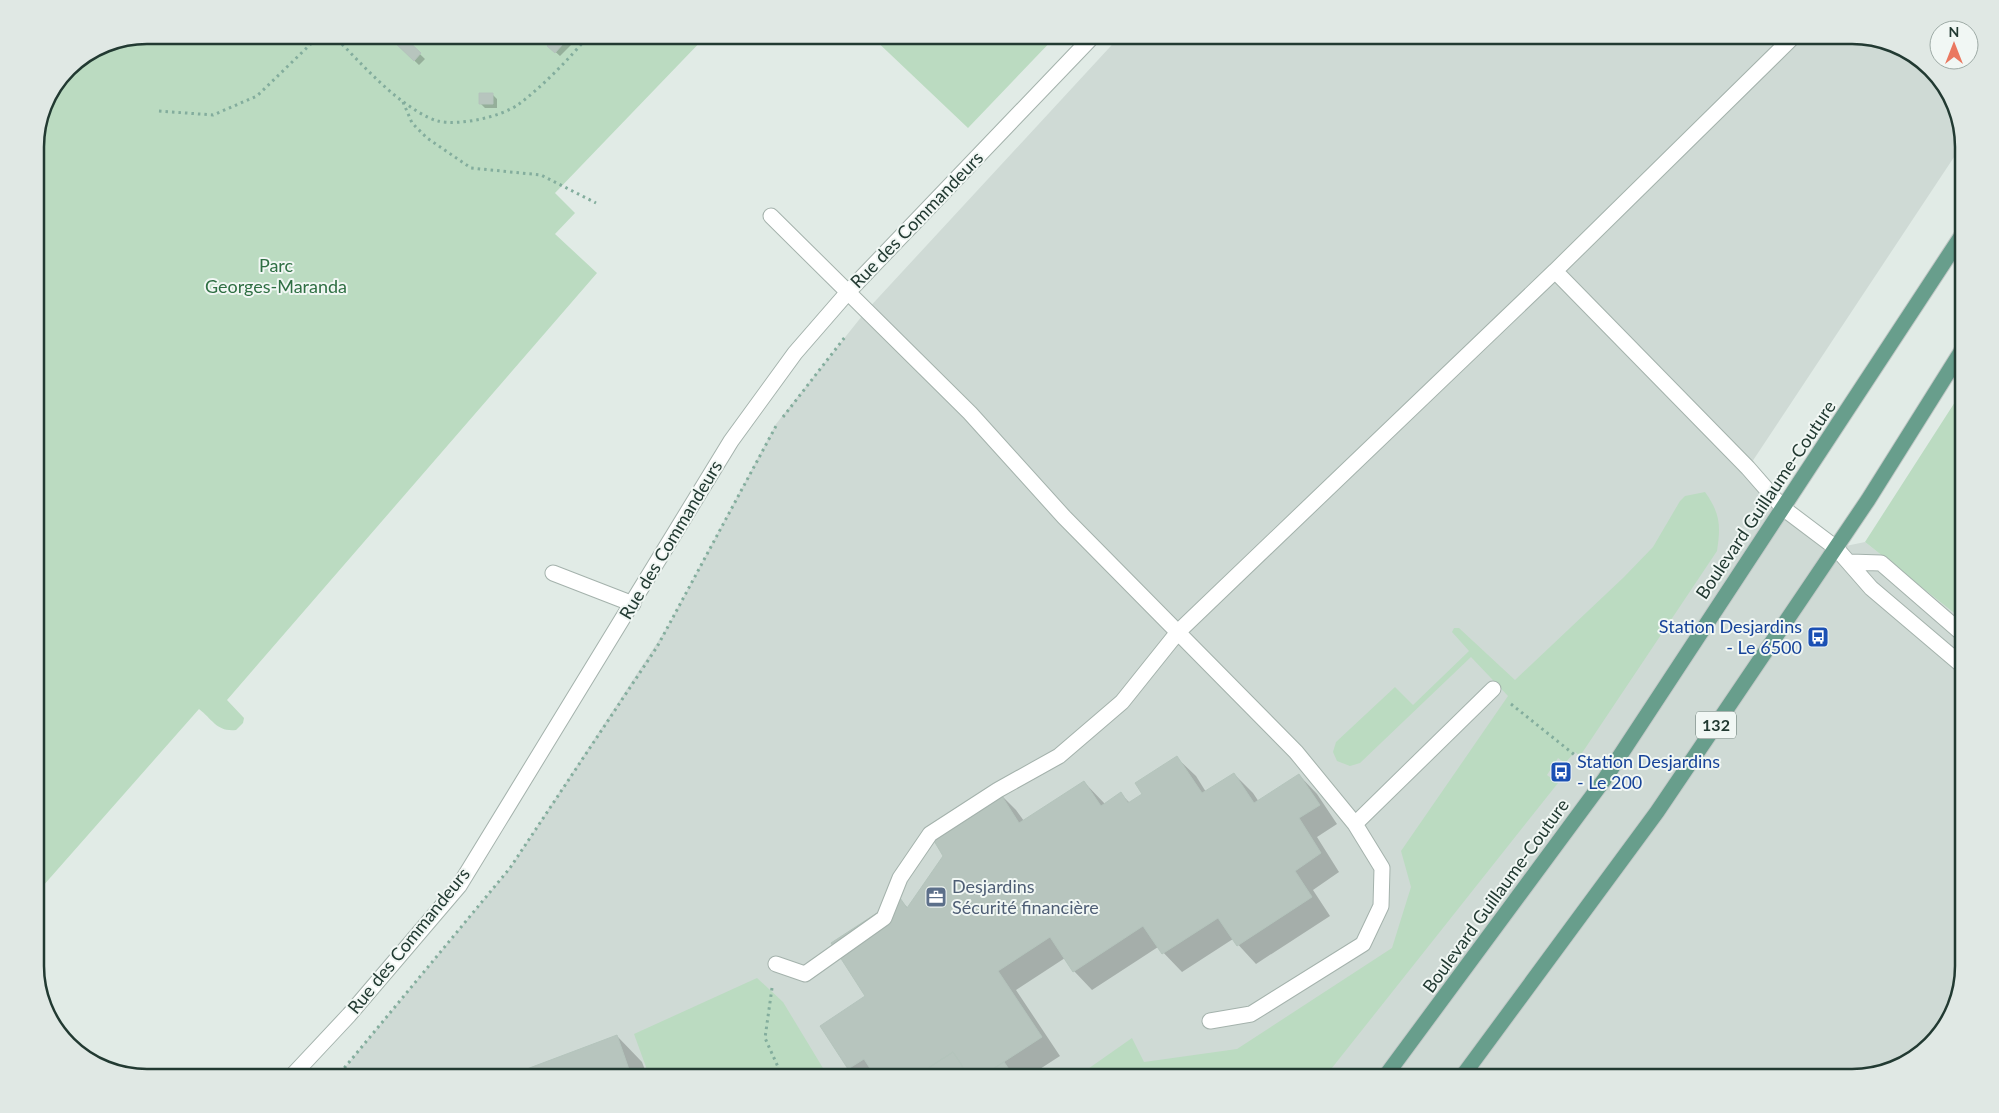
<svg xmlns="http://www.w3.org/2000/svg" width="1999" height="1113" viewBox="0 0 1999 1113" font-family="Lato,sans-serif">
<rect width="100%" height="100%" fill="#e1ebe6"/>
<path fill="#cfdad5" d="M 1121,35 L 1853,35 L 1908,50 L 1949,90 L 1964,142 L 1748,468 L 1836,548 L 1865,542 L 1964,621 L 1964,967 L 1949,1022 L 1909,1063 L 1853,1078 L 336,1078 L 510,868 L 668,626 L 776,424 L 866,311 Z"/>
<path fill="#bbdbc1" d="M 146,35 L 707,35 L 555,193 L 575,213 L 555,234 L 597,273 L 227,700 L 244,718 L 243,723 L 236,730 C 217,732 213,720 199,709 L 35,895 L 35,139 L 44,103 L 68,67 L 104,43 Z
M 870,35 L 1057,35 L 968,128 Z
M 1964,388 L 1964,621 L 1865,542 Z
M 1705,492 C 1720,513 1721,525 1717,551 L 1580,756 L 1575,752 L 1565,763 L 1558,758 L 1547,775 L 1558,783 L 1324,1078 L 1075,1078 L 1132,1038 L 1144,1062 L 1237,1049 L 1392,948 L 1411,887 L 1401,851 L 1508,696 L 1471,657 L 1360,763 L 1350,766 L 1337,761 L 1333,752 L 1336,742 L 1395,687 L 1413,705 L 1469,651 L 1452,632 L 1454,628 L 1459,628 L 1515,680 L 1624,577 L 1653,547 L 1680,501 L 1685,496 Z
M 757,978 L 783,1002 L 829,1078 L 650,1078 L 634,1034 Z"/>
<path fill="#0003" d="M 400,35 L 425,59 L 419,65 L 394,41 Z
M 558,35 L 577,35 L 579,37 L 560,56 L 549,46 Z
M 492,94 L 497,99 L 497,108 L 485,108 L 480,103 Z
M 1177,758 L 1196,776 L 1206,792 L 1234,774 L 1253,793 L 1259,802 L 1299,775 L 1317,794 L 1337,824 L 1317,837 L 1339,872 L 1313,890 L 1330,916 L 1256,964 L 1233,939 L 1182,972 L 1158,947 L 1092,990 L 1074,971 L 1065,958 L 1016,990 L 1060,1056 L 1026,1078 L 859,1078 L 849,1068 L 867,996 L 900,900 L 908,908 L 998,792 L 1016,810 L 1024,821 L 1084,782 L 1105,804 L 1121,794 L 1130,803 L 1144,794 Z
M 617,1036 L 642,1062 L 648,1078 L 507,1078 Z"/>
<path fill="#b7c5be" stroke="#b4c4bc" d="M 398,35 L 402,35 L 421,53 L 414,61 L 393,41 Z
M 557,35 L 571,35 L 555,53 L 547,46 Z
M 479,93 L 493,93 L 493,104 L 479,104 Z
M 1177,756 L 1202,793 L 1234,773 L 1254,803 L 1299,774 L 1320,805 L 1299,818 L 1321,853 L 1295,871 L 1312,897 L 1237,946 L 1218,918 L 1162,954 L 1143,926 L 1073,972 L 1050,937 L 998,971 L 1042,1037 L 979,1078 L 970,1078 L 953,1052 L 913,1078 L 876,1078 L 864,1059 L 848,1069 L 820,1026 L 865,996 L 831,943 L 900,898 L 907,908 L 943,856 L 930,834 L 998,790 L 1019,823 L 1084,781 L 1101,806 L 1121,792 L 1128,803 L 1142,794 L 1135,783 Z
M 617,1035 L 632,1078 L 503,1078 Z
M 953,1052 L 970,1078 L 913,1078 Z
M 1004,1062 L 1015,1078 L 979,1078 Z"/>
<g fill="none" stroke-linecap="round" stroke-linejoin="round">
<g stroke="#a4b2ac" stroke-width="17">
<path id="lane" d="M 771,216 L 970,413 L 1064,517 L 1296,752 L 1355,824 L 1382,868 L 1381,906 L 1363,944 L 1251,1014 L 1210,1021
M 1555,271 L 1795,35
M 1850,562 L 1881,563 L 1964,635
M 553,573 L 633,604
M 1355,824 L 1493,689
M 776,964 L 805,974 L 884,918 L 900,878 L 930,834 L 998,790 L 1059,756 L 1122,702 L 1178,632 L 1555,271 L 1748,468 L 1783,508 L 1836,548 L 1871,588 L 1964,667"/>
</g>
<g stroke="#a4b2ac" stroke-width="17">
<path id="street" d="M 290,1078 L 349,1015 L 459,886 L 731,441 L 795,353 L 848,292 L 1094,35"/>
</g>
<g stroke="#c1c8c6" stroke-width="17">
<path id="primary" d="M 1384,1078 L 1604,780 L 1964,232
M 1461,1078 L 1657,812 L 1868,500 L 1964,347"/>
</g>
<path stroke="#83ad9d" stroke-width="3" stroke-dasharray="2.5 4" stroke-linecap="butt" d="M 333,35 C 355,57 377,82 402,101 C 412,108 426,118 438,121 C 460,126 501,117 519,104 C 543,86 570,58 589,35
M 403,102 L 412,123 L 427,138 L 471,168 L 541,175 L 596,203
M 159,111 L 213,115 L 257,96 L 320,35
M 783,417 L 845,337
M 1511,704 L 1581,760
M 772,988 L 765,1038 L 783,1078
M 336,1078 L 510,868 L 657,647 L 776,426"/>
<use href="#lane" stroke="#fff" stroke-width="15"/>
<use href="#street" stroke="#fff" stroke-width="15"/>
<use href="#primary" stroke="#689e8c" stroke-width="15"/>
</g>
<defs>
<g id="bus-square" transform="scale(1.125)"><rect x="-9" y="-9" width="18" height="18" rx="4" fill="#1a4fb4" stroke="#f1f7f4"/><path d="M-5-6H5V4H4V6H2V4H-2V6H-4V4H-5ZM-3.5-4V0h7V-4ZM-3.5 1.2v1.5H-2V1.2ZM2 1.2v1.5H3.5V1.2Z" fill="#fff"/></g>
<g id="office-square" transform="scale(1.125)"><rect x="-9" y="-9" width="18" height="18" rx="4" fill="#5c6f8a" stroke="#f1f7f4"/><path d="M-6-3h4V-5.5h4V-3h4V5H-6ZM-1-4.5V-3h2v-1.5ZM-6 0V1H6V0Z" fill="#fff"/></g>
</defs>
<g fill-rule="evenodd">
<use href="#bus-square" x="1818" y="637"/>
<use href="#bus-square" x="1561" y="772"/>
<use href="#office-square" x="936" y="897"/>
</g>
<g text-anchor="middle" stroke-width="4" stroke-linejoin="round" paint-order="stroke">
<rect fill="#f1f7f4" stroke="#60736c" stroke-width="1" x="1696" y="711.5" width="40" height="27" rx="4"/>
<g font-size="16" font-weight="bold" fill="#223a32">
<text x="1716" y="731">132</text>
</g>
<g font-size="18" fill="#223a32" stroke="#f1f7f4">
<text transform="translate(917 220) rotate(-46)" y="6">Rue des Commandeurs</text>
<text transform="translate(1766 500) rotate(-56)" y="6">Boulevard Guillaume-Couture</text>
<text transform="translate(671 540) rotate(-59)" y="6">Rue des Commandeurs</text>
<text transform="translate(1496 896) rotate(-54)" y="6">Boulevard Guillaume-Couture</text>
<text transform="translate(409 941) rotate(-51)" y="6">Rue des Commandeurs</text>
</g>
<g font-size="18" fill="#2f6f43" stroke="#f1f7f4">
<text x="276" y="272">Parc<tspan x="276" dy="21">Georges-Maranda</tspan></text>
</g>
<g font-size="18" fill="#164399" stroke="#f1f7f4" text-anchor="end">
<text x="1802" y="633">Station Desjardins<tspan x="1802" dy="21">- Le 6500</tspan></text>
<text x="1577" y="768" text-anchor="start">Station Desjardins<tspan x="1577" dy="21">- Le 200</tspan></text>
</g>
<g font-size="18" fill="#4e5e75" stroke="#f1f7f4" text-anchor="start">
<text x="952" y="893">Desjardins<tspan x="952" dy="21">Sécurité financière</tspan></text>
</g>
</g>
<path d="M0 0H1999V1113H0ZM147 44H1852A103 103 0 0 1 1955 147V966A103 103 0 0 1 1852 1069H147A103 103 0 0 1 44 966V147A103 103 0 0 1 147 44Z" fill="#e0e8e4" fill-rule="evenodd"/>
<path fill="none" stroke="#223a32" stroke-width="2.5" d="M147 44H1852A103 103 0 0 1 1955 147V966A103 103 0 0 1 1852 1069H147A103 103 0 0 1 44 966V147A103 103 0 0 1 147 44Z"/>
<g transform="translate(1954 45)"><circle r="24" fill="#f1f7f4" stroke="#9eaba6"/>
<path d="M0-4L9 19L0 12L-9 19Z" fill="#ea7860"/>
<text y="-8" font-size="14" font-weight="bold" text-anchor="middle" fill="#223a32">N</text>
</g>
</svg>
